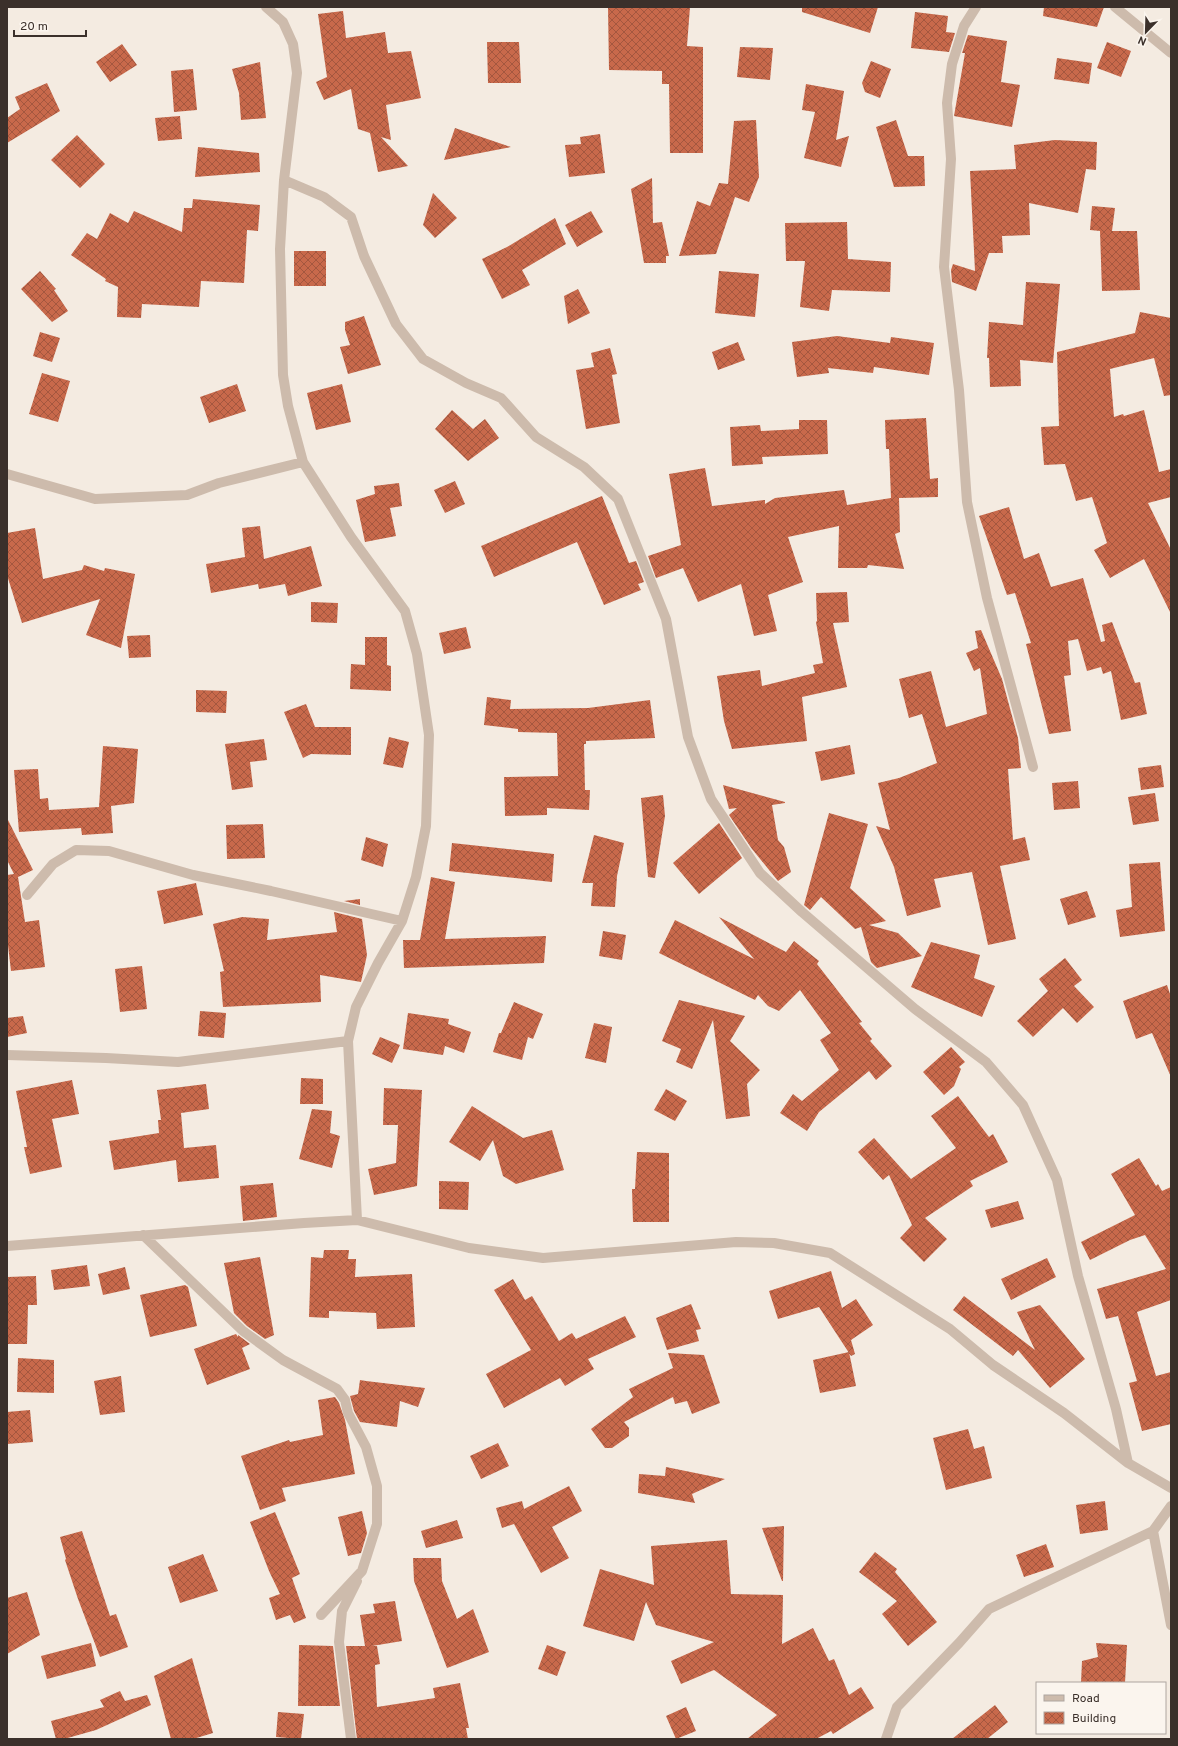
<svg xmlns="http://www.w3.org/2000/svg" width="1178" height="1746" viewBox="0 0 1178 1746" font-family="Overpass,sans-serif">
<defs>
<pattern id="building-cross-hatch" width="8" height="8" patternUnits="userSpaceOnUse"><rect width="8" height="8" fill="#c8694b"/><path d="M0 0l8 8M0 8l8-8" fill="none" stroke="#a4573f"/></pattern>
</defs>
<rect width="100%" height="100%" fill="#f4ebe1"/>
<path fill="url(#building-cross-hatch)" d="M 608,7 L 690,7 L 687,46 L 703,47 L 703,153 L 670,153 L 669,84 L 662,84 L 662,71 L 609,70 Z
M 802,7 L 878,7 L 870,33 L 802,12 Z
M 1044,7 L 1104,7 L 1097,27 L 1043,16 Z
M 343,11 L 346,38 L 385,32 L 388,53 L 411,51 L 421,98 L 386,105 L 391,140 L 381,137 L 408,166 L 378,172 L 370,133 L 358,129 L 351,89 L 324,100 L 316,82 L 327,77 L 318,14 Z
M 915,12 L 948,16 L 946,32 L 955,33 L 949,52 L 911,48 Z
M 968,35 L 1007,41 L 1001,82 L 1020,85 L 1012,127 L 954,116 L 965,53 L 962,53 Z
M 487,42 L 519,42 L 521,83 L 488,83 Z
M 1107,42 L 1131,51 L 1121,77 L 1097,68 Z
M 122,44 L 137,65 L 110,82 L 96,62 Z
M 740,47 L 773,48 L 770,80 L 737,77 Z
M 1057,58 L 1092,63 L 1089,84 L 1054,79 Z
M 871,61 L 891,69 L 880,98 L 865,92 L 862,83 Z
M 260,62 L 266,118 L 241,120 L 239,93 L 232,69 Z
M 193,69 L 197,110 L 174,112 L 171,71 Z
M 47,83 L 60,111 L 7,143 L 7,118 L 20,109 L 15,97 Z
M 806,84 L 844,91 L 836,140 L 849,136 L 841,167 L 804,158 L 815,112 L 802,110 Z
M 180,116 L 182,139 L 158,141 L 155,118 Z
M 756,120 L 759,177 L 749,202 L 735,197 L 716,254 L 679,256 L 697,201 L 710,206 L 719,183 L 728,184 L 734,121 Z
M 896,120 L 908,156 L 924,156 L 925,186 L 894,187 L 876,127 Z
M 455,128 L 511,147 L 444,160 Z
M 600,134 L 605,173 L 569,177 L 565,145 L 581,144 L 580,137 Z
M 77,135 L 105,164 L 80,188 L 51,160 Z
M 1055,140 L 1097,142 L 1096,170 L 1086,169 L 1078,213 L 1029,203 L 1030,235 L 1002,236 L 1003,253 L 989,253 L 976,291 L 952,282 L 951,270 L 953,264 L 975,271 L 970,171 L 1016,169 L 1014,145 Z
M 198,147 L 259,153 L 260,172 L 195,177 Z
M 652,178 L 653,223 L 662,222 L 669,256 L 666,256 L 666,263 L 644,263 L 631,189 Z
M 433,193 L 457,218 L 435,238 L 423,225 Z
M 193,199 L 260,205 L 258,231 L 247,230 L 244,283 L 201,281 L 199,307 L 142,304 L 141,318 L 117,317 L 118,287 L 105,281 L 106,279 L 71,255 L 87,233 L 97,239 L 110,213 L 128,223 L 134,211 L 182,232 L 184,208 L 192,208 Z
M 1092,206 L 1115,208 L 1112,231 L 1137,231 L 1140,290 L 1102,291 L 1100,231 L 1090,230 Z
M 591,211 L 603,232 L 577,247 L 565,225 Z
M 555,218 L 566,244 L 522,270 L 530,285 L 502,299 L 482,259 L 507,247 Z
M 847,222 L 848,259 L 891,262 L 890,292 L 832,290 L 829,311 L 800,307 L 805,261 L 786,261 L 785,223 Z
M 294,251 L 326,251 L 326,286 L 294,286 Z
M 40,271 L 56,289 L 54,290 L 68,311 L 52,322 L 21,289 Z
M 719,271 L 759,274 L 755,317 L 715,313 Z
M 1026,282 L 1060,284 L 1053,363 L 1020,360 L 1021,386 L 990,387 L 989,358 L 987,358 L 989,322 L 1023,325 Z
M 578,289 L 590,313 L 568,324 L 564,296 Z
M 1140,312 L 1171,318 L 1171,395 L 1164,396 L 1154,358 L 1110,369 L 1114,417 L 1123,414 L 1124,416 L 1144,410 L 1159,472 L 1171,469 L 1171,497 L 1148,503 L 1171,550 L 1171,614 L 1144,559 L 1110,578 L 1094,550 L 1107,543 L 1092,497 L 1076,501 L 1065,464 L 1044,465 L 1041,427 L 1059,426 L 1057,352 L 1135,333 Z
M 364,316 L 381,365 L 348,374 L 340,347 L 350,345 L 345,330 L 345,322 Z
M 40,332 L 60,338 L 52,362 L 33,356 Z
M 837,336 L 890,343 L 891,337 L 934,343 L 929,375 L 874,367 L 873,373 L 828,368 L 829,373 L 797,377 L 792,342 Z
M 738,342 L 745,360 L 718,370 L 712,352 Z
M 610,348 L 617,374 L 612,375 L 620,423 L 586,429 L 576,370 L 594,367 L 591,353 Z
M 42,373 L 70,381 L 58,422 L 29,414 Z
M 237,384 L 246,411 L 209,423 L 200,397 Z
M 342,384 L 351,422 L 316,430 L 307,393 Z
M 452,410 L 473,429 L 485,419 L 499,438 L 468,461 L 435,429 Z
M 926,418 L 930,479 L 938,478 L 938,497 L 899,498 L 900,532 L 895,534 L 904,569 L 868,565 L 867,568 L 838,568 L 839,526 L 788,537 L 803,582 L 768,595 L 777,631 L 754,636 L 741,584 L 698,602 L 683,568 L 656,578 L 648,556 L 681,545 L 669,474 L 705,468 L 712,506 L 765,500 L 765,504 L 775,498 L 844,490 L 847,505 L 891,498 L 889,449 L 886,449 L 885,420 Z
M 799,420 L 827,420 L 828,454 L 762,457 L 763,464 L 732,466 L 730,427 L 760,425 L 761,431 L 799,429 Z
M 455,481 L 465,504 L 445,513 L 434,490 Z
M 399,483 L 402,506 L 390,508 L 396,536 L 365,542 L 356,500 L 375,494 L 374,486 Z
M 602,496 L 629,563 L 636,561 L 644,582 L 638,584 L 641,590 L 604,605 L 577,542 L 494,577 L 481,546 Z
M 1009,507 L 1024,559 L 1039,553 L 1051,587 L 1083,578 L 1101,642 L 1105,641 L 1102,625 L 1112,622 L 1135,683 L 1140,682 L 1147,714 L 1121,720 L 1111,671 L 1103,674 L 1101,667 L 1087,671 L 1078,639 L 1068,641 L 1071,675 L 1064,676 L 1071,731 L 1049,734 L 1026,644 L 1031,643 L 1015,593 L 1007,595 L 979,516 Z
M 260,526 L 264,559 L 311,546 L 322,586 L 288,596 L 285,584 L 259,589 L 258,584 L 211,593 L 206,564 L 245,557 L 242,528 Z
M 35,528 L 43,579 L 82,570 L 84,565 L 104,571 L 105,568 L 135,574 L 121,648 L 86,635 L 100,599 L 22,623 L 7,575 L 7,533 Z
M 847,592 L 849,622 L 833,623 L 847,687 L 802,697 L 807,741 L 732,749 L 724,721 L 717,676 L 760,670 L 762,686 L 815,673 L 813,665 L 823,663 L 816,622 L 817,621 L 816,593 Z
M 311,602 L 338,603 L 337,623 L 311,622 Z
M 466,627 L 471,648 L 444,654 L 439,633 Z
M 981,630 L 1002,679 L 1018,738 L 1021,768 L 1008,769 L 1013,840 L 1025,837 L 1030,860 L 1000,866 L 1016,939 L 988,945 L 972,872 L 934,879 L 941,907 L 907,916 L 894,867 L 876,826 L 890,830 L 878,783 L 899,778 L 937,763 L 922,714 L 909,718 L 899,679 L 931,671 L 946,727 L 987,714 L 980,668 L 974,671 L 966,653 L 978,648 L 975,631 Z
M 150,635 L 151,657 L 129,658 L 127,636 Z
M 365,637 L 387,637 L 387,665 L 391,666 L 391,691 L 350,689 L 351,664 L 365,665 Z
M 196,690 L 227,691 L 226,713 L 196,712 Z
M 487,697 L 511,700 L 510,709 L 588,708 L 650,700 L 655,738 L 586,741 L 586,744 L 584,744 L 585,790 L 590,790 L 589,810 L 547,808 L 547,815 L 505,816 L 504,777 L 558,776 L 557,733 L 518,732 L 518,729 L 484,725 Z
M 306,704 L 315,727 L 351,727 L 351,755 L 311,754 L 303,758 L 284,712 Z
M 389,737 L 409,742 L 403,768 L 383,764 Z
M 264,739 L 267,760 L 250,762 L 253,787 L 232,790 L 225,744 Z
M 850,745 L 855,774 L 821,781 L 815,752 Z
M 103,746 L 138,749 L 134,803 L 111,806 L 113,833 L 82,835 L 81,828 L 19,832 L 14,770 L 38,769 L 40,799 L 48,798 L 49,810 L 99,807 Z
M 1161,765 L 1164,787 L 1141,790 L 1138,768 Z
M 1078,781 L 1080,808 L 1054,810 L 1052,783 Z
M 723,785 L 785,802 L 785,803 L 772,805 L 778,840 L 784,847 L 791,872 L 778,881 L 752,849 L 729,815 L 737,808 L 729,809 Z
M 1155,793 L 1159,821 L 1133,825 L 1128,797 Z
M 663,795 L 665,816 L 655,878 L 648,877 L 641,798 Z
M 829,813 L 868,824 L 850,888 L 886,921 L 869,925 L 898,933 L 922,956 L 877,968 L 871,962 L 861,927 L 855,929 L 821,897 L 810,910 L 804,905 Z
M 7,818 L 33,870 L 18,877 L 25,922 L 39,920 L 45,967 L 11,971 L 7,937 L 7,875 L 14,874 L 7,860 Z
M 719,823 L 742,858 L 699,894 L 673,863 Z
M 263,824 L 265,858 L 227,859 L 226,825 Z
M 594,835 L 624,843 L 617,876 L 615,907 L 591,906 L 593,883 L 582,883 Z
M 366,837 L 388,844 L 383,867 L 361,860 Z
M 452,843 L 554,854 L 552,882 L 449,871 Z
M 1160,862 L 1165,931 L 1120,937 L 1116,910 L 1132,907 L 1129,864 Z
M 431,877 L 455,882 L 445,939 L 546,936 L 544,963 L 404,968 L 403,940 L 420,940 Z
M 196,883 L 203,915 L 164,924 L 157,891 Z
M 1087,891 L 1096,917 L 1068,925 L 1060,899 Z
M 360,899 L 360,905 L 344,901 Z
M 334,912 L 362,919 L 367,955 L 361,982 L 320,975 L 321,1002 L 223,1007 L 220,972 L 224,971 L 213,924 L 242,917 L 269,919 L 267,940 L 337,932 Z
M 719,917 L 786,952 L 794,941 L 819,961 L 817,964 L 862,1022 L 859,1023 L 872,1039 L 870,1041 L 892,1066 L 876,1080 L 869,1071 L 819,1112 L 807,1131 L 780,1113 L 793,1094 L 802,1101 L 839,1070 L 820,1040 L 831,1033 L 800,990 L 779,1011 L 768,1006 L 758,995 L 755,1000 L 659,953 L 675,920 L 754,959 Z
M 603,931 L 626,935 L 622,960 L 599,956 Z
M 931,942 L 980,955 L 974,978 L 995,986 L 982,1017 L 911,987 Z
M 1065,958 L 1082,980 L 1074,986 L 1094,1007 L 1077,1023 L 1063,1008 L 1033,1037 L 1017,1021 L 1048,991 L 1039,979 Z
M 142,966 L 147,1009 L 120,1012 L 115,969 Z
M 1167,985 L 1171,997 L 1171,1077 L 1152,1033 L 1136,1039 L 1123,1001 Z
M 679,1000 L 745,1016 L 730,1041 L 760,1070 L 747,1084 L 750,1116 L 726,1119 L 713,1020 L 692,1069 L 676,1062 L 681,1049 L 662,1041 Z
M 514,1002 L 543,1014 L 533,1039 L 528,1037 L 522,1060 L 493,1052 L 499,1033 L 501,1033 Z
M 200,1011 L 226,1013 L 224,1038 L 198,1036 Z
M 408,1013 L 449,1019 L 448,1024 L 471,1032 L 464,1053 L 445,1046 L 443,1055 L 403,1049 Z
M 23,1016 L 27,1033 L 7,1037 L 7,1018 Z
M 594,1023 L 612,1027 L 606,1063 L 585,1058 Z
M 380,1037 L 400,1045 L 392,1063 L 372,1054 Z
M 951,1047 L 965,1062 L 959,1067 L 961,1069 L 954,1086 L 944,1095 L 923,1072 Z
M 301,1078 L 323,1079 L 323,1104 L 300,1104 Z
M 72,1080 L 79,1114 L 52,1119 L 62,1167 L 30,1174 L 24,1147 L 27,1147 L 16,1091 Z
M 206,1084 L 209,1109 L 181,1113 L 184,1148 L 216,1145 L 219,1178 L 178,1182 L 176,1160 L 114,1170 L 109,1141 L 159,1133 L 158,1120 L 161,1120 L 157,1090 Z
M 384,1088 L 422,1090 L 417,1186 L 374,1195 L 368,1169 L 396,1163 L 398,1125 L 383,1125 Z
M 666,1089 L 687,1101 L 675,1121 L 654,1110 Z
M 958,1096 L 989,1137 L 993,1134 L 1008,1162 L 970,1181 L 973,1186 L 925,1218 L 947,1239 L 924,1262 L 900,1238 L 912,1225 L 889,1175 L 883,1180 L 858,1152 L 874,1138 L 911,1179 L 956,1148 L 931,1116 Z
M 472,1106 L 523,1138 L 552,1130 L 564,1170 L 516,1184 L 503,1176 L 493,1140 L 480,1161 L 449,1142 Z
M 312,1109 L 332,1111 L 330,1133 L 340,1136 L 332,1168 L 299,1159 Z
M 637,1152 L 669,1153 L 669,1222 L 633,1222 L 632,1189 L 635,1189 Z
M 1139,1158 L 1156,1186 L 1158,1184 L 1162,1191 L 1171,1187 L 1171,1300 L 1137,1312 L 1156,1376 L 1171,1372 L 1171,1424 L 1142,1431 L 1129,1383 L 1137,1381 L 1118,1316 L 1106,1319 L 1097,1289 L 1166,1269 L 1145,1235 L 1130,1240 L 1090,1260 L 1081,1242 L 1135,1215 L 1111,1174 Z
M 439,1181 L 469,1182 L 468,1210 L 439,1209 Z
M 273,1183 L 277,1217 L 243,1221 L 240,1186 Z
M 1018,1201 L 1024,1219 L 991,1228 L 985,1210 Z
M 324,1250 L 349,1250 L 348,1259 L 356,1259 L 355,1277 L 412,1274 L 415,1327 L 377,1329 L 376,1313 L 329,1311 L 329,1318 L 309,1317 L 311,1257 L 323,1258 Z
M 260,1257 L 274,1335 L 265,1339 L 247,1326 L 234,1313 L 224,1263 Z
M 1047,1258 L 1056,1277 L 1011,1300 L 1001,1279 Z
M 87,1265 L 90,1286 L 54,1290 L 51,1270 Z
M 125,1267 L 130,1289 L 103,1295 L 98,1274 Z
M 831,1271 L 842,1308 L 856,1299 L 873,1325 L 851,1340 L 855,1354 L 851,1356 L 819,1307 L 778,1319 L 769,1291 Z
M 36,1276 L 37,1305 L 28,1305 L 27,1344 L 7,1344 L 7,1277 Z
M 513,1279 L 525,1300 L 532,1296 L 559,1341 L 572,1333 L 576,1339 L 625,1316 L 636,1337 L 588,1359 L 594,1369 L 565,1386 L 560,1378 L 504,1408 L 486,1374 L 531,1350 L 494,1290 Z
M 185,1285 L 188,1287 L 197,1326 L 150,1337 L 140,1295 Z
M 964,1296 L 1035,1350 L 1017,1312 L 1040,1305 L 1085,1359 L 1050,1388 L 1018,1350 L 1013,1356 L 953,1310 Z
M 691,1304 L 701,1329 L 696,1330 L 699,1341 L 667,1350 L 656,1318 Z
M 236,1334 L 238,1337 L 238,1335 L 250,1344 L 242,1348 L 250,1369 L 207,1385 L 194,1349 Z
M 849,1352 L 856,1386 L 820,1393 L 813,1360 Z
M 668,1353 L 704,1355 L 720,1403 L 692,1414 L 687,1401 L 675,1404 L 673,1397 L 624,1422 L 629,1428 L 629,1436 L 612,1448 L 605,1448 L 591,1429 L 633,1397 L 629,1389 L 673,1368 Z
M 18,1358 L 54,1360 L 54,1393 L 17,1392 Z
M 121,1376 L 125,1412 L 100,1415 L 94,1381 Z
M 360,1380 L 366,1381 L 425,1388 L 418,1407 L 400,1401 L 397,1427 L 360,1422 L 354,1411 L 350,1396 L 358,1394 Z
M 335,1397 L 339,1403 L 345,1420 L 355,1474 L 282,1488 L 286,1501 L 260,1510 L 241,1456 L 289,1440 L 290,1442 L 323,1435 L 318,1400 Z
M 30,1410 L 33,1442 L 7,1444 L 7,1412 Z
M 968,1429 L 974,1449 L 984,1446 L 992,1478 L 946,1490 L 933,1438 Z
M 498,1443 L 509,1466 L 481,1479 L 470,1456 Z
M 666,1467 L 725,1479 L 692,1494 L 695,1503 L 638,1493 L 639,1474 L 665,1476 Z
M 569,1486 L 582,1511 L 552,1527 L 569,1558 L 541,1573 L 514,1524 L 502,1528 L 496,1508 L 522,1501 L 524,1509 Z
M 1105,1501 L 1108,1530 L 1080,1534 L 1076,1505 Z
M 362,1511 L 367,1533 L 361,1553 L 348,1556 L 338,1517 Z
M 275,1512 L 300,1574 L 292,1578 L 306,1618 L 294,1623 L 290,1615 L 276,1620 L 269,1598 L 280,1594 L 269,1571 L 250,1522 Z
M 457,1520 L 463,1538 L 426,1548 L 421,1531 Z
M 784,1526 L 783,1581 L 782,1581 L 762,1528 Z
M 82,1531 L 110,1616 L 116,1614 L 128,1647 L 100,1657 L 78,1599 L 65,1560 L 66,1559 L 60,1537 Z
M 727,1540 L 731,1594 L 783,1595 L 782,1644 L 813,1628 L 829,1661 L 834,1659 L 849,1695 L 861,1687 L 874,1708 L 833,1734 L 831,1731 L 816,1739 L 747,1739 L 777,1715 L 714,1670 L 681,1684 L 671,1661 L 714,1642 L 656,1625 L 646,1602 L 634,1641 L 583,1626 L 600,1569 L 654,1585 L 651,1546 Z
M 1046,1544 L 1054,1567 L 1024,1577 L 1016,1555 Z
M 875,1552 L 897,1569 L 895,1572 L 937,1622 L 908,1646 L 882,1614 L 897,1601 L 859,1572 Z
M 203,1554 L 218,1591 L 180,1603 L 168,1567 Z
M 413,1558 L 441,1558 L 442,1581 L 457,1619 L 473,1609 L 489,1652 L 447,1668 L 414,1581 Z
M 27,1592 L 40,1635 L 7,1654 L 7,1598 Z
M 395,1601 L 402,1641 L 372,1646 L 377,1646 L 380,1664 L 375,1665 L 377,1707 L 435,1698 L 433,1688 L 460,1683 L 469,1728 L 466,1728 L 468,1739 L 357,1739 L 346,1646 L 365,1646 L 360,1615 L 375,1613 L 373,1604 Z
M 91,1643 L 96,1666 L 47,1679 L 41,1656 Z
M 1096,1643 L 1127,1645 L 1125,1683 L 1081,1683 L 1082,1661 L 1098,1657 Z
M 299,1645 L 333,1646 L 340,1706 L 298,1706 Z
M 547,1645 L 566,1652 L 557,1676 L 538,1669 Z
M 192,1658 L 213,1733 L 193,1739 L 171,1739 L 154,1676 Z
M 120,1691 L 125,1701 L 147,1695 L 151,1705 L 96,1730 L 64,1739 L 56,1739 L 51,1721 L 104,1707 L 100,1700 Z
M 995,1705 L 1008,1722 L 987,1739 L 952,1739 Z
M 686,1707 L 696,1731 L 676,1739 L 666,1716 Z
M 278,1712 L 304,1714 L 301,1739 L 276,1737 Z"/>
<g fill="none" stroke-linecap="round" stroke-linejoin="round">
<path stroke="#cdbbac" stroke-width="10" d="M 266,7 L 283,22 L 293,44 L 297,73 L 284,180 L 280,249 L 283,375 L 288,406 L 303,462 L 351,537 L 405,611 L 417,654 L 429,735 L 426,826 L 416,877 L 402,921 L 378,963 L 356,1007 L 348,1041 L 357,1220
M 976,7 L 964,26 L 952,64 L 947,103 L 951,159 L 944,267 L 959,390 L 967,502 L 987,598 L 1033,767
M 1115,7 L 1171,53
M 284,180 L 324,197 L 351,217 L 364,256 L 396,324 L 423,359 L 466,383 L 501,398 L 536,437 L 584,467 L 618,499 L 666,619 L 688,737 L 711,799 L 760,873 L 802,912 L 915,1009 L 986,1062 L 1023,1105 L 1057,1180 L 1078,1276 L 1116,1409 L 1128,1463
M 7,474 L 95,499 L 187,495 L 219,483 L 303,462
M 27,895 L 53,864 L 76,850 L 109,851 L 193,875 L 271,891 L 402,921
M 7,1055 L 106,1058 L 178,1062 L 348,1041
M 143,1235 L 243,1331 L 283,1360 L 337,1389 L 345,1400 L 348,1413 L 366,1447 L 377,1486 L 377,1524 L 362,1571 L 321,1615
M 7,1246 L 304,1223 L 357,1220 L 469,1248 L 543,1258 L 736,1242 L 774,1243 L 830,1253 L 950,1329 L 993,1365 L 1064,1413 L 1128,1463 L 1171,1488
M 1171,1506 L 1153,1531 L 1171,1625
M 351,1739 L 339,1642 L 342,1611 L 357,1581
M 886,1739 L 897,1707 L 959,1643 L 989,1609 L 1153,1531"/>
</g>
<rect width="1178" height="1746" fill="none" stroke="#3b302b" stroke-width="16"/>
<rect x="1036" y="1682" width="130" height="52" fill="#fbf5ee" stroke="#aea6a0"/>
<rect x="1044" y="1695" width="20" height="6" fill="#cdbbac" stroke="#aea6a0"/>
<text x="1072" y="1702" font-size="12" fill="#3b302b">Road</text>
<rect x="1044" y="1712" width="20" height="12" fill="url(#building-cross-hatch)" stroke="#aea6a0"/>
<text x="1072" y="1722" font-size="12" fill="#3b302b">Building</text>
<g transform="translate(1146 32) rotate(203)" stroke="#fbf5ee" stroke-width="3" paint-order="stroke">
<path d="M0-3L7 15L0 10L-7 15Z" fill="#3b302b"/>
<text y="-6" font-size="11" font-weight="bold" text-anchor="middle" fill="#3b302b">N</text>
</g>
<path d="M14 30v6h72v-6" fill="none" stroke="#3b302b" stroke-width="2"/>
<text x="20" y="30" font-size="12" fill="#3b302b" stroke="#fbf5ee" stroke-width="3" paint-order="stroke">20 m</text>
</svg>
